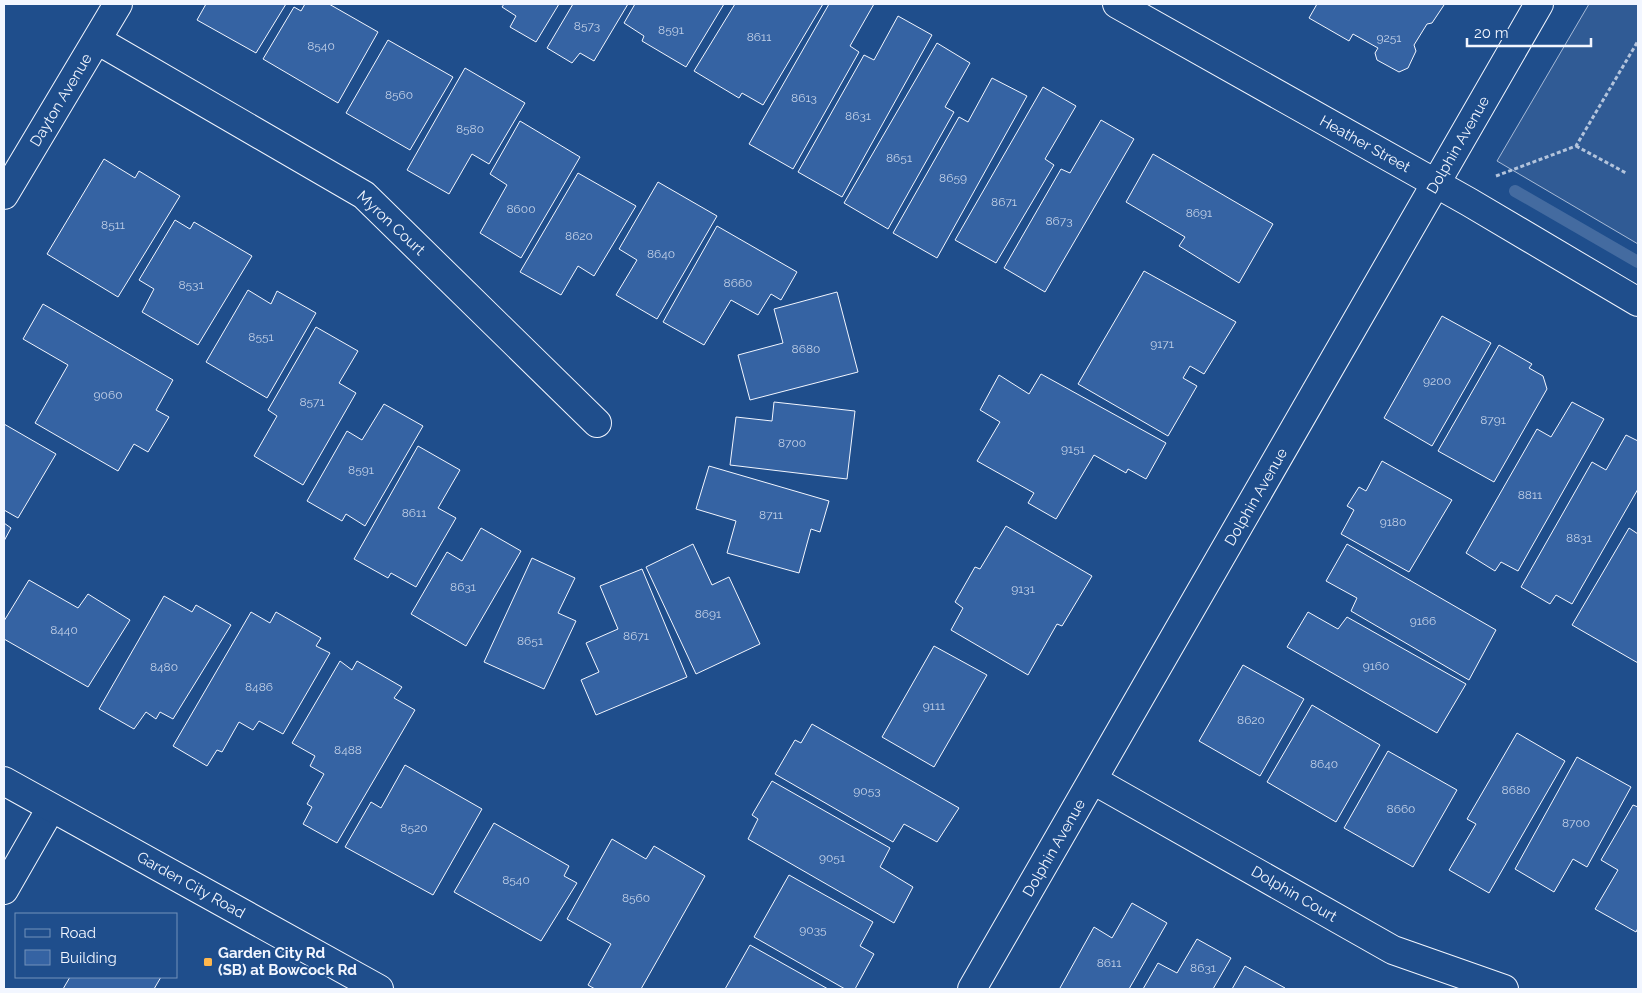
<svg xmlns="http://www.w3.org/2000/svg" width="1642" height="993" viewBox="0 0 1642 993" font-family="Raleway,sans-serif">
<rect width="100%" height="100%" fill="#1f4e8c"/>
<path fill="#305b95" stroke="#a8bbd7" d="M 1589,4 L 1638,4 L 1638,244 L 1497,161 Z"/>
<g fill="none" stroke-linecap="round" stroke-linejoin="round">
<path stroke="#446ba0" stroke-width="12" d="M 1515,191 L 1638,262"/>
</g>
<path fill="#3563a3" stroke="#f2f6ff" d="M 206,4 L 286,4 L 256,53 L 197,20 Z
M 305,4 L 329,4 L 378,32 L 338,103 L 263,59 L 294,7 L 301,11 Z
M 504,4 L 559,4 L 536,42 L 510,27 L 516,16 L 502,7 Z
M 573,4 L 628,4 L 594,61 L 580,53 L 572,63 L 547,48 Z
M 635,4 L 724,4 L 686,67 L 642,41 L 644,36 L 624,23 Z
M 735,4 L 823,4 L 763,105 L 742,93 L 739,98 L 694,71 Z
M 829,4 L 874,4 L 850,46 L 859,52 L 793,169 L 749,144 Z
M 1317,4 L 1443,4 L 1444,5 L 1432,23 L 1427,24 L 1414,45 L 1416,51 L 1408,68 L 1399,72 L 1377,60 L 1375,53 L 1378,48 L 1353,34 L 1349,41 L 1309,18 Z
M 898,16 L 932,35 L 842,197 L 798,172 L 864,55 L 874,60 Z
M 388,40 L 453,77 L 410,150 L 346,113 Z
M 937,43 L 970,63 L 945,107 L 954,112 L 888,229 L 844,203 Z
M 465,68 L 525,103 L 489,164 L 472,154 L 449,194 L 407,170 Z
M 992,78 L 1027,96 L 937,258 L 893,233 L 959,117 L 968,122 Z
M 1043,87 L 1076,106 L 1045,159 L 1054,165 L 996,263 L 955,240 Z
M 1101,120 L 1134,139 L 1045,292 L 1004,268 L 1061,169 L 1070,173 Z
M 520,121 L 580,157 L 521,258 L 480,233 L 507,185 L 490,174 Z
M 1153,154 L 1273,224 L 1239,283 L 1179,246 L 1185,237 L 1126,202 Z
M 104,159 L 135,178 L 139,171 L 180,196 L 118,297 L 47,254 Z
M 578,173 L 636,206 L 594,276 L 578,266 L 561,295 L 520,272 Z
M 658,182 L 717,216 L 657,319 L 616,295 L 637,260 L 619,249 Z
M 175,220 L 190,229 L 194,222 L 252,256 L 198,345 L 142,312 L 154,289 L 139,280 Z
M 717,226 L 797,272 L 781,300 L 771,294 L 758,315 L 731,300 L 704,345 L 663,322 Z
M 1144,271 L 1236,322 L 1204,374 L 1190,366 L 1183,378 L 1197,386 L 1168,436 L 1078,384 Z
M 248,290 L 271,304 L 277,291 L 316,313 L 267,398 L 206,362 Z
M 837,292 L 858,372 L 750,400 L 738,355 L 783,343 L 774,309 Z
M 43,304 L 173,380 L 156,410 L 169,417 L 148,452 L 134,444 L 118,471 L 35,423 L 68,365 L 23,339 Z
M 1442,316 L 1491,343 L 1432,446 L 1384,418 Z
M 316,327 L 358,351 L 339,383 L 356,393 L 303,485 L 254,456 L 277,416 L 268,410 Z
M 1499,345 L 1532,364 L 1529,368 L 1543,376 L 1547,389 L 1494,482 L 1438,451 Z
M 1041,374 L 1166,443 L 1146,479 L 1128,469 L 1126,473 L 1094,455 L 1056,519 L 1028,503 L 1034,493 L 977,461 L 1000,422 L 980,410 L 999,375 L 1029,394 Z
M 774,402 L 855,411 L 847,479 L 730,465 L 736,417 L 772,421 Z
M 1572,402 L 1604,419 L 1518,571 L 1501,562 L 1495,571 L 1466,553 L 1537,429 L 1551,437 Z
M 384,404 L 423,426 L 365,526 L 346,514 L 342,521 L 307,501 L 347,431 L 362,440 Z
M 4,424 L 56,454 L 18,518 L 4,510 Z
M 1626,435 L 1638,441 L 1638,489 L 1572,604 L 1556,595 L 1550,604 L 1521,587 L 1592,462 L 1606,470 Z
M 418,446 L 460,470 L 438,508 L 456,518 L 416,587 L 391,573 L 388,578 L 354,559 Z
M 1382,461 L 1452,500 L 1409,572 L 1341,534 L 1354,510 L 1347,506 L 1359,487 L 1366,491 Z
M 709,466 L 829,501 L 820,532 L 811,529 L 799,573 L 727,553 L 736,521 L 696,509 Z
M 4,523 L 11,528 L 4,541 Z
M 1006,526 L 1092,576 L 1062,626 L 1057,624 L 1028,675 L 951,630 L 963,608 L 955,602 L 975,567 L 980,569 Z
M 481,528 L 521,551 L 466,646 L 411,614 L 447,552 L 462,561 Z
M 1629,528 L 1638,534 L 1638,663 L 1572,625 Z
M 693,544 L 712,585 L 729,577 L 760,644 L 696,674 L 646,567 Z
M 1347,544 L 1496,630 L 1469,680 L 1351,611 L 1357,598 L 1326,581 Z
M 532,558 L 575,578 L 558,613 L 576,621 L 544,689 L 484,662 Z
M 642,569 L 687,677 L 596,715 L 581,680 L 599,672 L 586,643 L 618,629 L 600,586 Z
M 29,580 L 78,608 L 88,594 L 130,620 L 88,687 L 4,639 L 4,621 Z
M 164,596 L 192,612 L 196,605 L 231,625 L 173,719 L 160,712 L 156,719 L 146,712 L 134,729 L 99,709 Z
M 251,612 L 270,623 L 276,612 L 321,638 L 316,646 L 330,653 L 283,734 L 259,721 L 253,730 L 239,722 L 222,752 L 217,750 L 207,766 L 173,746 Z
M 1308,612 L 1338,629 L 1347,617 L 1466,684 L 1437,733 L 1287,647 Z
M 934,646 L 987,675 L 934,767 L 882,737 Z
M 340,661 L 352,670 L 357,661 L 402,687 L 394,698 L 415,710 L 337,843 L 303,824 L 312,807 L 307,804 L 324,774 L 310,766 L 315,756 L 292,743 Z
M 1243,665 L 1304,699 L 1260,776 L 1199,741 Z
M 1312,705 L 1380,745 L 1336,822 L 1267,782 Z
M 812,724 L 959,808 L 937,842 L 904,824 L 893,842 L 775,774 L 795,740 L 801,743 Z
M 1517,733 L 1565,761 L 1489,893 L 1449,870 L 1476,824 L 1467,819 Z
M 1388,751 L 1457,790 L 1413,867 L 1344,828 Z
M 1577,757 L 1631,787 L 1587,867 L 1573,859 L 1554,892 L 1515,869 Z
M 405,765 L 482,809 L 433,895 L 345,847 L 371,802 L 381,808 Z
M 772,781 L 890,848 L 880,867 L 913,887 L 894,923 L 748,839 L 758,819 L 752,815 Z
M 1633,805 L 1638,807 L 1638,928 L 1636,932 L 1595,909 L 1618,870 L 1601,860 Z
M 494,823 L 569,866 L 564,876 L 577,883 L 541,941 L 454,892 Z
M 612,839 L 646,859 L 654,846 L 705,876 L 641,989 L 595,989 L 588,985 L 611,944 L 567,919 Z
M 789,875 L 873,922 L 860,946 L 874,954 L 855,989 L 845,989 L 754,937 Z
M 1132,903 L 1167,923 L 1129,989 L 1062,989 L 1060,988 L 1094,927 L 1112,938 Z
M 1197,939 L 1231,958 L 1213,989 L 1143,989 L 1158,963 L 1177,973 Z
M 750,945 L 828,989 L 725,989 Z
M 1245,966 L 1285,988 L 1284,989 L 1232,989 Z
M 70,977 L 161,977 L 154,989 L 63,989 Z"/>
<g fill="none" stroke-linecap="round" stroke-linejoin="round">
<g stroke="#f2f6ff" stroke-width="30">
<path id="minor" d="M 1117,4 L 1469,202 L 1638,302
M 97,40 L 364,195 L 597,423
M 4,195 L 118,4
M 1093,780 L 1393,950 L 1504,989
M 4,890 L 51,808
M 972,989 L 1539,4"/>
</g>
<g stroke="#f2f6ff" stroke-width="30">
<path id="tertiary" d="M 4,781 L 379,989"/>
</g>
<path stroke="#b3c4dc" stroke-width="3" stroke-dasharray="4 2.5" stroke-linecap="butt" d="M 1576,146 L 1626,173
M 1496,176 L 1576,146 L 1638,41"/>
<use href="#minor" stroke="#1f4e8c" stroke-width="28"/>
<use href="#tertiary" stroke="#1f4e8c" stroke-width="28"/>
</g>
<rect fill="#ffb74d" stroke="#1f4e8c" stroke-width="2" x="203" y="957" width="10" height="10" rx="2.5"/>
<g text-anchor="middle" stroke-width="4" stroke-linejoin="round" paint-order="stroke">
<g font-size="12" fill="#c3d1e8">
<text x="587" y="30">8573</text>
<text x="671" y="34">8591</text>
<text x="759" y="41">8611</text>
<text x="1389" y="42">9251</text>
<text x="321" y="50">8540</text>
<text x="399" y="99">8560</text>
<text x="804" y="102">8613</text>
<text x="858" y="120">8631</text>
<text x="470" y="133">8580</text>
<text x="899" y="162">8651</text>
<text x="953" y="182">8659</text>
<text x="1004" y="206">8671</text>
<text x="521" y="213">8600</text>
<text x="1199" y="217">8691</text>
<text x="1059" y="225">8673</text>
<text x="113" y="229">8511</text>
<text x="579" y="240">8620</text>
<text x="661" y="258">8640</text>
<text x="738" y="287">8660</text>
<text x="191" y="289">8531</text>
<text x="261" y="341">8551</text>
<text x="1162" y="348">9171</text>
<text x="806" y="353">8680</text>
<text x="1437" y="385">9200</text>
<text x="108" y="399">9060</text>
<text x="312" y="406">8571</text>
<text x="1493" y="424">8791</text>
<text x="792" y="447">8700</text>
<text x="1073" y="453">9151</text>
<text x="361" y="474">8591</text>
<text x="1530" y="499">8811</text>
<text x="414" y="517">8611</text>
<text x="771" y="519">8711</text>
<text x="1393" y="526">9180</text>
<text x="1579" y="542">8831</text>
<text x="463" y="591">8631</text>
<text x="1023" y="593">9131</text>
<text x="708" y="618">8691</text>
<text x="1423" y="625">9166</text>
<text x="64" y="634">8440</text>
<text x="636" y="640">8671</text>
<text x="530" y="645">8651</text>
<text x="1376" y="670">9160</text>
<text x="164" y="671">8480</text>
<text x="259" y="691">8486</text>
<text x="934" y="710">9111</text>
<text x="1251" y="724">8620</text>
<text x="348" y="754">8488</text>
<text x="1324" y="768">8640</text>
<text x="1516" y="794">8680</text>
<text x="867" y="795">9053</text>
<text x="1401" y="813">8660</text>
<text x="1576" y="827">8700</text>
<text x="414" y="832">8520</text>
<text x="832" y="862">9051</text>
<text x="516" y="884">8540</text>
<text x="636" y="902">8560</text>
<text x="813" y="934">9035</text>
<text x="1109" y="967">8611</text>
<text x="1203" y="972">8631</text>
</g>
<g font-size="15" fill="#f2f6ff" stroke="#1f4e8c">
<text transform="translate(61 100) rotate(-59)" y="5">Dayton Avenue</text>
<text transform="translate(1365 144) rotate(29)" y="5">Heather Street</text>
<text transform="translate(1458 145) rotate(-60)" y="5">Dolphin Avenue</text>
<text transform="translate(391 223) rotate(43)" y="5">Myron Court</text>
<text transform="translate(1256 497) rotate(-60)" y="5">Dolphin Avenue</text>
<text transform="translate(1054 848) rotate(-60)" y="5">Dolphin Avenue</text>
<text transform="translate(191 885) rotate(29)" y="5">Garden City Road</text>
<text transform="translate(1294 894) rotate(30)" y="5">Dolphin Court</text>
</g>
<g font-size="15" font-weight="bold" fill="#f2f6ff" stroke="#1f4e8c" text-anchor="start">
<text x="218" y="958">Garden City Rd<tspan x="218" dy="17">(SB) at Bowcock Rd</tspan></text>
</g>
</g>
<rect width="1642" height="993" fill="none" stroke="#f2f6ff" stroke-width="10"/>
<rect x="15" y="913" width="162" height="65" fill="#1f4e8c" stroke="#7391ba"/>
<rect x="25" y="929" width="25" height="8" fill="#1f4e8c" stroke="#7391ba"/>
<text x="60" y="938" font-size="15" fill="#f2f6ff">Road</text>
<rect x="25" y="950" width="25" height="15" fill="#3563a3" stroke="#7391ba"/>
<text x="60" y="963" font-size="15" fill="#f2f6ff">Building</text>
<path d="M1467 38v8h124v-8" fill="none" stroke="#f2f6ff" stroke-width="2.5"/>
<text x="1474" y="38" font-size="15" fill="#f2f6ff" stroke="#1f4e8c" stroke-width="4" paint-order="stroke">20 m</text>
</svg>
